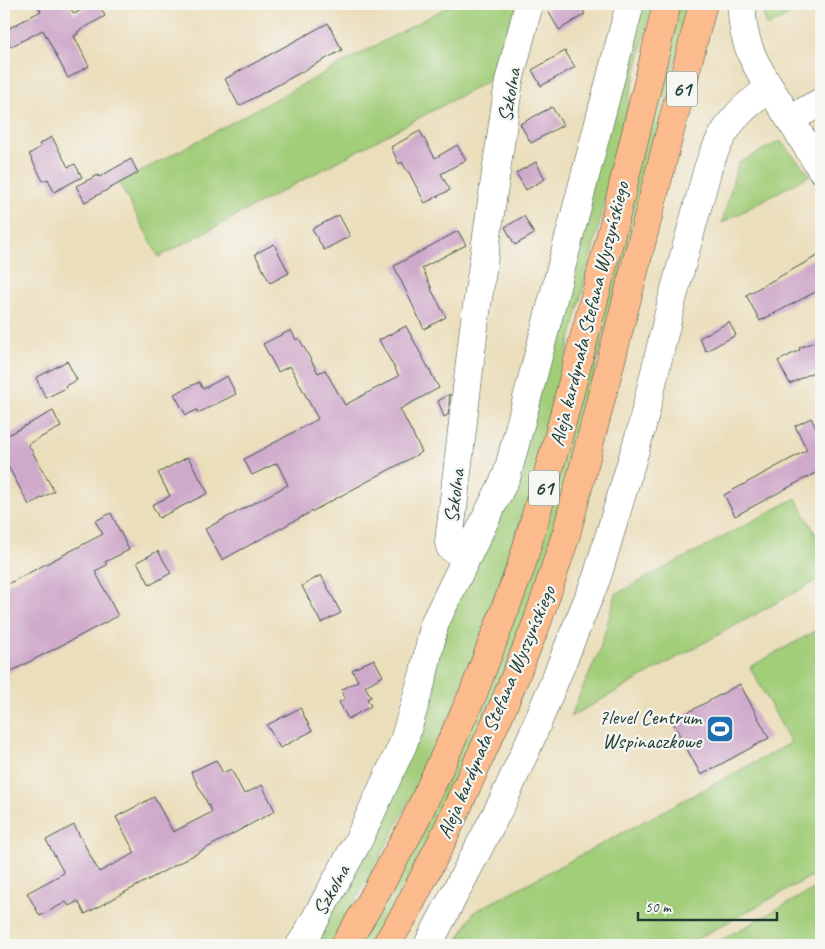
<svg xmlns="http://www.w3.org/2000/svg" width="825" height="949" viewBox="0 0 825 949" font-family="Caveat,sans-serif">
<rect width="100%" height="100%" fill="#f6f6f2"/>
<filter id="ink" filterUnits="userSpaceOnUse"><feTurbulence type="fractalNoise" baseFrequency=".02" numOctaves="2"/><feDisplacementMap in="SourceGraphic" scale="10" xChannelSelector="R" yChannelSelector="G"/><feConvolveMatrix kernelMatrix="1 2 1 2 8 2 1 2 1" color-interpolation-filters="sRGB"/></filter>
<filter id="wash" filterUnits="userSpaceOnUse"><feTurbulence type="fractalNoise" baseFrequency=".0096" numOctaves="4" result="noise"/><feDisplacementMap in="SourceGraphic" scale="20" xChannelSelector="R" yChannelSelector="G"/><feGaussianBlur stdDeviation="1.12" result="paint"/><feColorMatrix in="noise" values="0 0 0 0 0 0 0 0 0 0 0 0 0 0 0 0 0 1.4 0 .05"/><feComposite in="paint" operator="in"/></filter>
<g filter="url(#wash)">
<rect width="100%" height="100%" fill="#ebdebb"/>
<path fill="#a2cd79" stroke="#608556" d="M 453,4 L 521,4 L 503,73 L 159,257 L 119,183 Z
M 638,4 L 652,4 L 599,225 L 534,484 L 475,652 L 443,731 L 391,837 L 331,945 L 307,945 L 437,650 L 470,564 Z
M 679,4 L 691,4 L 548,551 L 514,647 L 455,788 L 417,862 L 371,945 L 359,945 L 445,783 Z
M 762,4 L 791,4 L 790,10 L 794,12 L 767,27 L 763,13 Z
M 780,141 L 810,175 L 722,223 L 738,163 Z
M 796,498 L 821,545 L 821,578 L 570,717 L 599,652 L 616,594 Z
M 821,628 L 821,871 L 686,945 L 455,945 L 474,912 L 791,743 L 750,667 Z
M 821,885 L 821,938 L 808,945 L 712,945 Z"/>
<g id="blocks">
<path fill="#cfa9ca" d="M 36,4 L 68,4 L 74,14 L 92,4 L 99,4 L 105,16 L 77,32 L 78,34 L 74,36 L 89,66 L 68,78 L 43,30 L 10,47 L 4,34 L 4,31 L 41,11 Z
M 557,4 L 579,4 L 585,14 L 559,30 L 547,9 Z
M 328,23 L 342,50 L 239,106 L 225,79 Z
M 565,51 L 575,67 L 541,86 L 532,70 Z
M 552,107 L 563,125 L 531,143 L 520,124 Z
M 420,131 L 435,158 L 457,145 L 466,160 L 441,174 L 450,190 L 425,203 L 408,171 L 407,171 L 402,162 L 399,164 L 391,147 Z
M 52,137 L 68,167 L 75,164 L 82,177 L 54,192 L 48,179 L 43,181 L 29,154 L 41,147 L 39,144 Z
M 131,159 L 138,173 L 85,202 L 76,186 L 98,175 L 99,177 Z
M 536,162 L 545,179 L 526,190 L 516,173 Z
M 339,215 L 350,236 L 324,250 L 312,229 Z
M 524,216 L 534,234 L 515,245 L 505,227 Z
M 458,231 L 466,245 L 422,268 L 432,289 L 431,289 L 446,317 L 424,329 L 394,266 Z
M 274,244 L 289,273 L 270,283 L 255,254 Z
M 821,254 L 821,289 L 760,321 L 746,295 Z
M 729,322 L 736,335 L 706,351 L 699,338 Z
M 406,326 L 439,388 L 400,409 L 422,452 L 222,560 L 205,529 L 288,485 L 277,463 L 252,475 L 244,459 L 318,419 L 290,366 L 278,372 L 263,344 L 291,330 L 296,340 L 299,338 L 318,373 L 325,370 L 345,405 L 399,376 L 379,340 Z
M 821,339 L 821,368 L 790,384 L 778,361 L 800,350 L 799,348 Z
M 67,361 L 77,380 L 65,386 L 66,388 L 46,398 L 36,378 Z
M 227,376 L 236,394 L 198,413 L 197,410 L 186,415 L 174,394 L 199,382 L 203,389 Z
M 450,394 L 448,415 L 444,417 L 438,401 Z
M 53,411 L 61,427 L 28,444 L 54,491 L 29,505 L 4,459 L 4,437 Z
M 811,418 L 821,438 L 821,475 L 819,471 L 735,516 L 724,495 L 807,450 L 795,426 Z
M 188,457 L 208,493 L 159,518 L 152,505 L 170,496 L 158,473 Z
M 111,513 L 129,550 L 105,562 L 107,565 L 95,571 L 118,616 L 4,675 L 4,586 L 103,534 L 95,521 Z
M 158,551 L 171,573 L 150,585 L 137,562 Z
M 321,575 L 341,613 L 321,623 L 302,586 Z
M 374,659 L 383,676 L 365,686 L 371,697 L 367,699 L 371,706 L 348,719 L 339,702 L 345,699 L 341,690 L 358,681 L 352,670 Z
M 740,684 L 769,738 L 701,775 L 672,721 Z
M 300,708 L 312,731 L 280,748 L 267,725 Z
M 216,760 L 223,773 L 231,769 L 244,794 L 262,785 L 275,811 L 85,914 L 78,901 L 69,906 L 66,902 L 40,916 L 27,893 L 64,873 L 46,840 L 74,825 L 99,872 L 135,853 L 116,817 L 154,797 L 173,832 L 212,812 L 191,772 Z"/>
</g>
</g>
<g filter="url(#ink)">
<use href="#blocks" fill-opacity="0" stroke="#3e5548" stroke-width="1"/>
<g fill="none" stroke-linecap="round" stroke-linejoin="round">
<g stroke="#3e5548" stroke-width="29">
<path id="minor" d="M 742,4 C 740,45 761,74 782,107 C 795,127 808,148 821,169
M 790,119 L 821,102
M 468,555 L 454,550 L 450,547 L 449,542 L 474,327 L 509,81 L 529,4
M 300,945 L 306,936 L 358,841 L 403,744 L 423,676 L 435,622 L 507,475 L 630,4
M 428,945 L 503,801 L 532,736 L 597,577 L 641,430 L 672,300 L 708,168 C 721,131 736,110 770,89"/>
</g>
<g stroke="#3e5548" stroke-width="29">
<path id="major" d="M 345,945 L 370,903 L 414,823 L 473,694 L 521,567 L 558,438 L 615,219 L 667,4
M 386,945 L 405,914 L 443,839 L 504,704 L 538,620 L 566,535 L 703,4"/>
</g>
<use href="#minor" stroke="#fff" stroke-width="28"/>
<use href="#major" stroke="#fbbb8c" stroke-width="28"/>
</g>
</g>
<defs>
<g id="stadium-square" transform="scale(1.4375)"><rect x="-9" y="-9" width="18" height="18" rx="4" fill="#1f6fb2" stroke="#f6f6f2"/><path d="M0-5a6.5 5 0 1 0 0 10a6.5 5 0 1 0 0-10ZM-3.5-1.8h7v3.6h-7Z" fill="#fff"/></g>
</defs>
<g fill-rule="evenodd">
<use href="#stadium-square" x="720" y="729"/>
</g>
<g text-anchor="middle" stroke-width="4.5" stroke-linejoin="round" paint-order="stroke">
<g fill="#f6f6f2" stroke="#60746d" stroke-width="1">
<rect x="667" y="71.5" width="30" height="35" rx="4"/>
<rect x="529" y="470.5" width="30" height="35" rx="4"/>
</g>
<g font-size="20" font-weight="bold" fill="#1f3d34">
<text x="682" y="96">61</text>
<text x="544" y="495">61</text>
</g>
<g font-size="21" fill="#1f3d34" stroke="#f6f6f2">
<text transform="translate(509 95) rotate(-80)" y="7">Szkolna</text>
<text transform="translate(589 314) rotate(-76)" y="7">Aleja kardynała Stefana Wyszyńskiego</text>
<text transform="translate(454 496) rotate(-83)" y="7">Szkolna</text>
<text transform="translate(496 712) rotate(-67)" y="7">Aleja kardynała Stefana Wyszyńskiego</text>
<text transform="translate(331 890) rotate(-61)" y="7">Szkolna</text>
</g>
<g font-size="21" fill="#1f3d34" stroke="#f6f6f2" text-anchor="end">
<text x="701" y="724">7level Centrum<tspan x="701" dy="24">Wspinaczkowe</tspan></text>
</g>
</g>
<rect width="825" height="949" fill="none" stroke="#f6f6f2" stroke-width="20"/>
<path d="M638 912v8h139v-8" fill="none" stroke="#1f3d34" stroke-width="2.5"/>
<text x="645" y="912" font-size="15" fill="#1f3d34" stroke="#f6f6f2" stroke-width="4" paint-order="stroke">50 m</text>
</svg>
